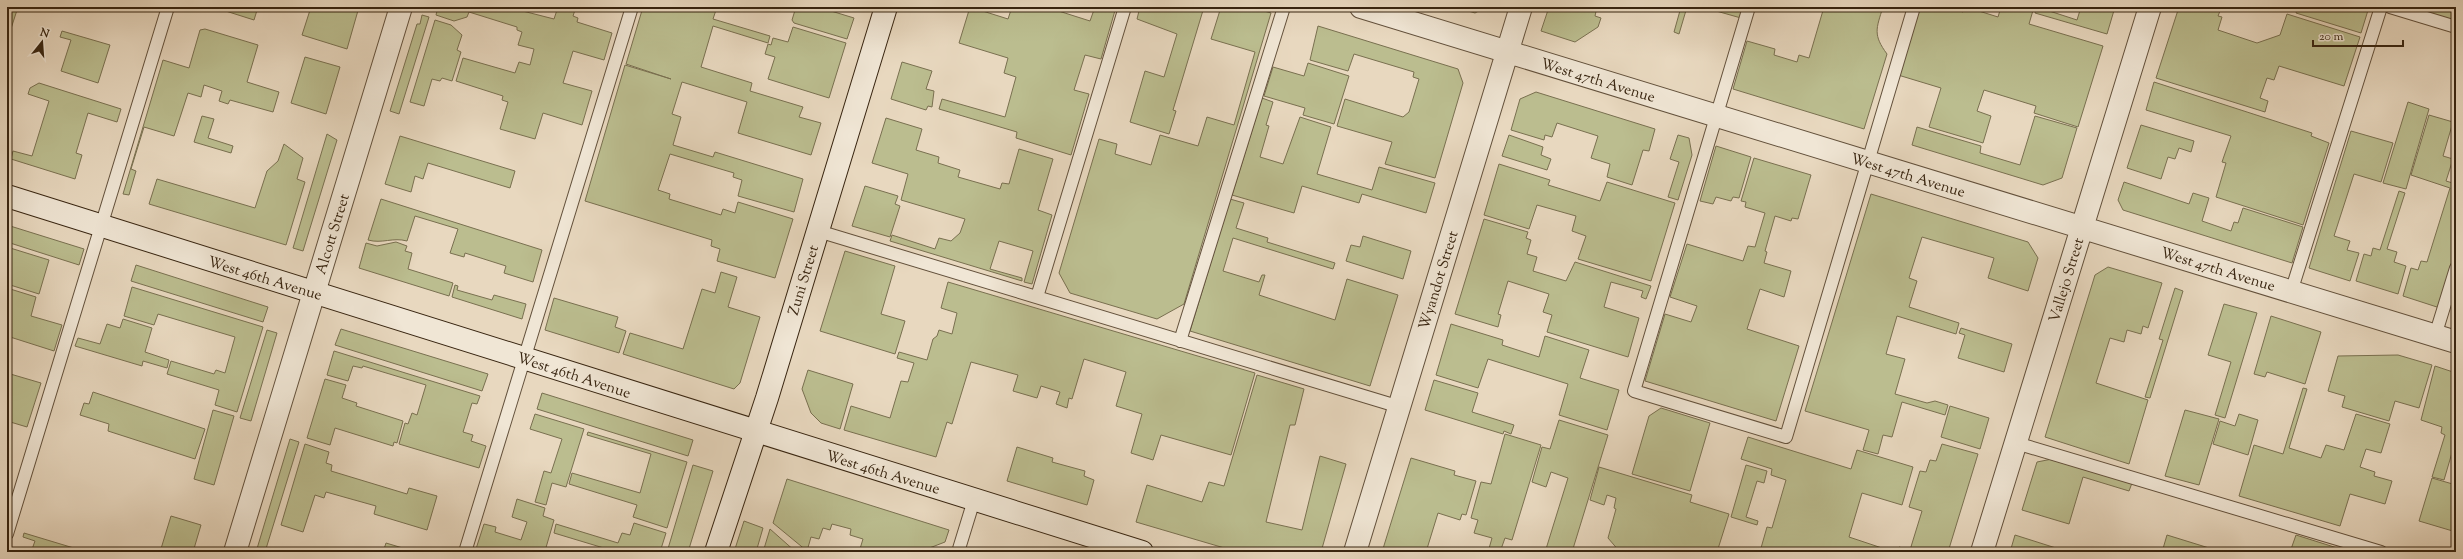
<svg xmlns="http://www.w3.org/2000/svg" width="2463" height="559" viewBox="0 0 2463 559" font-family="'Sorts Mill Goudy',serif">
<rect width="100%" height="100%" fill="#e8d8bf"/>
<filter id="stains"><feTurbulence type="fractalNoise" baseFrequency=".005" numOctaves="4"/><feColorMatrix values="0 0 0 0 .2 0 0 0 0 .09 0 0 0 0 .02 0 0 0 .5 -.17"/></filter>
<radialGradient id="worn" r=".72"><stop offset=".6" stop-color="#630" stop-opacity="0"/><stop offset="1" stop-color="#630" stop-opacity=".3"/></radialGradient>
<path fill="#bbbd8f" stroke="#797050" d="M 7,7 L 18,7 L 7,41 Z
M 213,7 L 258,7 L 254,20 Z
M 311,7 L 359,7 L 347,49 L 302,35 Z
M 438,7 L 507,7 L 554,19 L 558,7 L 576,7 L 573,16 L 578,18 L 577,22 L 612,33 L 604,60 L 573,51 L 563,83 L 592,91 L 582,125 L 543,113 L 535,139 L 500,129 L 508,102 L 502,100 L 503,96 L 456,81 L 463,58 L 515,73 L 519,62 L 530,65 L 534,49 L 518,45 L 522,32 L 517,30 L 517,27 L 469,12 L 467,17 L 454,21 L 436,15 Z
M 643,7 L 717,7 L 713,19 L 770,36 L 768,43 L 713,26 L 701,67 L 752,83 L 750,91 L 803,107 L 799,117 L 821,123 L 811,155 L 738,133 L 747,102 L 682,82 L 672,114 L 681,117 L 673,145 L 713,157 L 715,152 L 803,179 L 794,212 L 738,196 L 742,180 L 733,177 L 734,173 L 670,154 L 658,190 L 670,194 L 669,199 L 721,215 L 723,209 L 735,213 L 738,202 L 793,219 L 775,278 L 717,261 L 720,249 L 711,246 L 712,240 L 585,201 L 625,65 L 671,79 L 626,64 Z
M 796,7 L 818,7 L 854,18 L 847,39 L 794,23 L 792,20 Z
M 970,7 L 1008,19 L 1012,7 L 1046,7 L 1090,21 L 1095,7 L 1116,7 L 1101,59 L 1085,55 L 1074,90 L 1089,94 L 1071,155 L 1016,138 L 1017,132 L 939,109 L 942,99 L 1005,117 L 1016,77 L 1004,73 L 1008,58 L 959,43 Z
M 1140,7 L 1204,7 L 1173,110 L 1176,111 L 1169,134 L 1130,122 L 1145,71 L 1164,77 L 1177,34 L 1137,19 Z
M 1221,7 L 1251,7 L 1271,13 L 1184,304 L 1157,319 L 1070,293 L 1059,273 L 1099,139 L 1117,144 L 1115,154 L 1151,165 L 1160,135 L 1198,146 L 1207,117 L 1234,125 L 1255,52 L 1211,39 Z
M 1455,7 L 1486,7 L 1475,13 Z
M 1549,7 L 1597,7 L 1595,16 L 1601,18 L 1598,27 L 1575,42 L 1541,31 Z
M 1681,7 L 1687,7 L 1679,34 L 1674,32 Z
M 1702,7 L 1744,7 L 1741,18 Z
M 1824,7 L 1883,7 C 1876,29 1873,35 1887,54 L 1864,129 L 1733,89 L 1747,41 L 1775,49 L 1774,55 L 1797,62 L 1799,55 L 1809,58 Z
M 1919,7 L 1946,7 L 1963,12 L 1966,7 L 1998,17 L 2001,7 L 2034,7 L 2029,24 L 2103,46 L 2078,127 L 2034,113 L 2036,106 L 1984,90 L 1977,111 L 1991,116 L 1983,143 L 1929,127 L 1941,88 L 1898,75 Z
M 2037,7 L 2077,20 L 2081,7 L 2115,7 L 2107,34 L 2035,13 Z
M 2179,7 L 2209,7 L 2220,11 L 2218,16 L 2222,17 L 2218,30 L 2257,43 L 2280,35 L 2287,14 L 2360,37 L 2344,86 L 2279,66 L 2274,80 L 2267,78 L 2260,98 L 2268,101 L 2265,112 L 2156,78 Z
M 2298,7 L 2369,7 L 2361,33 L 2296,13 Z
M 2406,7 L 2456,7 L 2456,22 Z
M 422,15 L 429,17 L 399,114 L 390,111 L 417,24 L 420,24 Z
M 435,20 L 451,25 L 462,35 L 457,50 L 461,52 L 452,81 L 442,78 L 440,81 L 432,79 L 424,106 L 410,102 Z
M 1318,26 L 1458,69 L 1463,83 L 1435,178 L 1385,164 L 1392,142 L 1337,126 L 1345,99 L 1403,117 L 1409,112 L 1419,79 L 1413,77 L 1414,72 L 1354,54 L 1348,71 L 1310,60 Z
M 793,27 L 846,43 L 829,98 L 768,79 L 775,57 L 765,54 L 768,44 L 771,45 L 773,38 L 788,42 Z
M 205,29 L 258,45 L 247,82 L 279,92 L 273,112 L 230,100 L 228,104 L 219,101 L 222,91 L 204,85 L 201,97 L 188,93 L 174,136 L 144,127 L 131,169 L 136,171 L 129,195 L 123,194 L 163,60 L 189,68 L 200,30 Z
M 62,31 L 110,45 L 98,83 L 61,71 L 71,40 L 60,37 Z
M 305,57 L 340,67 L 326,114 L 291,103 Z
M 902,62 L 932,71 L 926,89 L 934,91 L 932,107 L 928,106 L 926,110 L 891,99 Z
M 1308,63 L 1349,76 L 1334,124 L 1303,115 L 1305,108 L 1264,96 L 1273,67 L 1304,76 Z
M 2154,82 L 2312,133 L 2311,136 L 2329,143 L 2303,225 L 2216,197 L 2226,163 L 2222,162 L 2231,136 L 2146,110 Z
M 39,83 L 121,109 L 117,122 L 88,113 L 76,153 L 82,155 L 75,179 L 11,159 L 13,151 L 32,156 L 49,101 L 28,94 L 30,88 Z
M 1536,92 L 1655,129 L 1649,151 L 1643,150 L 1632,185 L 1607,177 L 1610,164 L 1591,158 L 1598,136 L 1557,123 L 1552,137 L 1545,135 L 1544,140 L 1511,130 L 1520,99 Z
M 1262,98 L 1273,102 L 1266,125 L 1269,126 L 1260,157 L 1283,164 L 1300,117 L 1331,127 L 1317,174 L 1372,190 L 1379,167 L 1435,183 L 1426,213 L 1362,194 L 1359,203 L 1302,186 L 1294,213 L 1232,195 Z
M 2408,102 L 2429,109 L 2406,189 L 2383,183 Z
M 2429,115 L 2453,122 L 2443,156 L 2453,159 L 2446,181 L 2456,184 L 2456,254 L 2440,308 L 2403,296 L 2411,268 L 2418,270 L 2421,261 L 2427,262 L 2450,188 L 2411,175 Z
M 202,116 L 214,119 L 208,138 L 233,146 L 231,153 L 194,142 Z
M 2035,116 L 2077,128 L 2062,178 L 2043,185 L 1912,145 L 1917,127 L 1981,146 L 1980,153 L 2020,165 Z
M 886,118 L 922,129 L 916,150 L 939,157 L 938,163 L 960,170 L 958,177 L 1000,189 L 1002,183 L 1009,184 L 1019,149 L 1053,159 L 1038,210 L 1052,215 L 1032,284 L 1024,282 L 1033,251 L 999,241 L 990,269 L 1022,278 L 1022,281 L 890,241 L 892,235 L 935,249 L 939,238 L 951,241 L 960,233 L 965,219 L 901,200 L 908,174 L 872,163 Z
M 2141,125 L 2194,141 L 2191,152 L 2179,148 L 2175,159 L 2168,157 L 2161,179 L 2127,168 Z
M 2351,131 L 2393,143 L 2381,182 L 2354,174 L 2334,236 L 2350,241 L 2347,250 L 2359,253 L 2350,281 L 2309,268 Z
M 327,134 L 337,140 L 303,251 L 293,248 Z
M 1509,135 L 1543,147 L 1541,155 L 1551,159 L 1547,170 L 1502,156 Z
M 1678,135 L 1689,138 L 1692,155 L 1678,200 L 1668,197 L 1679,162 L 1670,159 Z
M 400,136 L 515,171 L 510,188 L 428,163 L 423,179 L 415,176 L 411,192 L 385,184 Z
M 284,144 L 303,158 L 297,179 L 305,182 L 286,245 L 149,204 L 157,179 L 255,208 L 267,171 L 278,161 Z
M 1716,146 L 1751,157 L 1739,198 L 1733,197 L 1731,201 L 1716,197 L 1713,204 L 1700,201 Z
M 1754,158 L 1811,175 L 1798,219 L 1792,218 L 1791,221 L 1775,216 L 1765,251 L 1767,252 L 1764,263 L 1791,271 L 1784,297 L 1760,289 L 1747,329 L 1799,346 L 1776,421 L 1645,381 L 1665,314 L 1691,322 L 1697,306 L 1670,297 L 1687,244 L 1743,261 L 1748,246 L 1755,247 L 1765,213 L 1745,207 L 1746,202 L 1741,201 Z
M 1499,164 L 1550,180 L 1548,185 L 1600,201 L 1607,182 L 1675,203 L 1651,281 L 1578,259 L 1586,236 L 1572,231 L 1576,216 L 1537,205 L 1529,229 L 1484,215 Z
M 2124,182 L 2189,204 L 2193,193 L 2209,198 L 2202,221 L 2231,231 L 2234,222 L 2238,223 L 2243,208 L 2303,227 L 2292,263 L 2123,210 L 2118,200 Z
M 865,186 L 898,196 L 895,204 L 900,206 L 890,237 L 852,226 Z
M 2399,191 L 2405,193 L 2387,249 L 2397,252 L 2394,262 L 2406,266 L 2398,294 L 2356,281 L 2364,254 L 2371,256 L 2373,248 L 2380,250 Z
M 1871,194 L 2028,242 L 2038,258 L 2028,291 L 1988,278 L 1994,258 L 1922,237 L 1909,278 L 1917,281 L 1909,307 L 1959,323 L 1956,334 L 1897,316 L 1886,354 L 1905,359 L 1895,394 L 1927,403 L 1935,401 L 1948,405 L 1945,415 L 1902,402 L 1892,437 L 1883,435 L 1878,454 L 1863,450 L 1869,430 L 1805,411 Z
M 381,199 L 542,250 L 533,282 L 504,273 L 506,266 L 465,253 L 464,257 L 450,253 L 458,229 L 415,216 L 407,241 C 393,237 382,244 368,240 Z
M 1230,199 L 1244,203 L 1236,228 L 1268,238 L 1267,242 L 1335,263 L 1333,269 L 1233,238 L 1223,271 L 1259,282 L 1262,275 L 1265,275 L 1259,295 L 1335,320 L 1347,279 L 1398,295 L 1370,386 L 1190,331 Z
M 1484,219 L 1528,232 L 1526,238 L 1531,240 L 1527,254 L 1537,257 L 1533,271 L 1566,281 L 1575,262 L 1651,286 L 1646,299 L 1641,297 L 1643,291 L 1611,282 L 1604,307 L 1639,318 L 1628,357 L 1547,332 L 1552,315 L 1543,312 L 1549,294 L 1508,281 L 1498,314 L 1501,315 L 1498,327 L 1455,314 Z
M 7,225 L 84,249 L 79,265 L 7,242 Z
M 1363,236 L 1411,251 L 1403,279 L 1346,261 L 1351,245 L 1360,247 Z
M 396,242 L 407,246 L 405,251 L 412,253 L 408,269 L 453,283 L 449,296 L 359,268 L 366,243 L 377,246 Z
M 7,247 L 49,260 L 39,294 L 7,284 Z
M 845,251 L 895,266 L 881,314 L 905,321 L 895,354 L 820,331 Z
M 136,265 L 268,307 L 263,322 L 131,281 Z
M 2108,267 L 2162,283 L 2148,328 L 2143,326 L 2141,334 L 2127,330 L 2124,342 L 2110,338 L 2096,383 L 2148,400 L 2129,464 L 2045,437 L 2095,275 Z
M 721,272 L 737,277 L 728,307 L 760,317 L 740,383 L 734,389 L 623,354 L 630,333 L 683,349 L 702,289 L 715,293 Z
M 948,282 L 1255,373 L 1231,455 L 1161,435 L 1153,460 L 1131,453 L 1142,414 L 1116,406 L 1126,372 L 1084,359 L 1072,399 L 1069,398 L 1067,408 L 1056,404 L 1060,392 L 1041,386 L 1037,398 L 1013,391 L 1018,375 L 971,362 L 952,424 L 947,422 L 936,457 L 844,430 L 851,406 L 890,418 L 901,381 L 908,382 L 914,363 L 897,358 L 899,352 L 927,360 L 933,339 L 937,336 L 939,330 L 952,334 L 957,313 L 941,308 Z
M 455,285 L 458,286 L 457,290 L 492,300 L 494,295 L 526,304 L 522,319 L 452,297 Z
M 132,287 L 263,327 L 237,412 L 215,405 L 219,390 L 167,374 L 171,361 L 214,374 L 216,370 L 225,373 L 235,337 L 158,314 L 154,325 L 124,316 Z
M 7,288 L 36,297 L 31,316 L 62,325 L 54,351 L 7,336 Z
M 2175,288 L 2183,291 L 2150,398 L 2145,397 L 2163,340 L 2159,339 Z
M 554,298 L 618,317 L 615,327 L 626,331 L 619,353 L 545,330 Z
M 2224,304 L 2257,313 L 2225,418 L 2215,415 L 2231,362 L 2208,355 Z
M 2271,316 L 2321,332 L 2305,384 L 2267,372 L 2265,377 L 2254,374 Z
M 123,319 L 152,328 L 145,352 L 169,360 L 167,368 L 143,361 L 142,366 L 75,346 L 78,338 L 100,344 L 107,324 L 120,328 Z
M 1451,324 L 1503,340 L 1502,345 L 1539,357 L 1545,336 L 1589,350 L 1580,378 L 1619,390 L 1607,430 L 1559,415 L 1568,384 L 1488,359 L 1478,388 L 1436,375 Z
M 1961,328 L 2012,344 L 2004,372 L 1958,358 L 1965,335 L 1959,333 Z
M 341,329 L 488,374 L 482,391 L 335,345 Z
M 267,330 L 277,333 L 251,421 L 240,418 Z
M 334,351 L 480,396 L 477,404 L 472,403 L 463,432 L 473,435 L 471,441 L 486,446 L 479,468 L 399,444 L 405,423 L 408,424 L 412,413 L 417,415 L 426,385 L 363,366 L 362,368 L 353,366 L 348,381 L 327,375 Z
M 2398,355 L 2432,365 L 2419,408 L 2395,401 L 2389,421 L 2342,407 L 2345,396 L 2328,391 L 2338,356 Z
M 2435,366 L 2456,373 L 2456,439 L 2444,480 L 2432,477 L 2445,435 L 2441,433 L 2442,427 L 2421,420 Z
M 808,370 L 853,384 L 840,429 L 821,423 L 811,413 L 802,389 Z
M 7,373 L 41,383 L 27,427 L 7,421 Z
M 1257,375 L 1304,389 L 1295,425 L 1290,425 L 1266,522 L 1302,530 L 1320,456 L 1346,464 L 1321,552 L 1238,552 L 1136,522 L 1147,485 L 1202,502 L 1209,482 L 1224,486 Z
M 325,379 L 346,385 L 342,398 L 357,403 L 356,406 L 403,421 L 397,443 L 394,442 L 393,446 L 335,428 L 330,445 L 307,438 Z
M 1434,380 L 1478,393 L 1472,412 L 1514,425 L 1511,434 L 1504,431 L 1503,434 L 1425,410 Z
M 2303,388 L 2307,389 L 2289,448 L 2321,458 L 2326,445 L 2344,450 L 2356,414 L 2390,424 L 2381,453 L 2366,449 L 2360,467 L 2375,472 L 2374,476 L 2392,481 L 2385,504 L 2350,494 L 2340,526 L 2239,496 L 2254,445 L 2283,454 Z
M 93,392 L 205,429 L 195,459 L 108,431 L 109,424 L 80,415 L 84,403 L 89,404 Z
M 542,393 L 693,440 L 688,456 L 537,409 Z
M 1950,406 L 1989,418 L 1980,449 L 1941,437 Z
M 1661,408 L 1710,423 L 1690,491 L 1632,474 L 1649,416 Z
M 213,410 L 234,416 L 214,485 L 194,479 Z
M 2185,410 L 2219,419 L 2199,485 L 2165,476 Z
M 535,414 L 584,429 L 566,487 L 552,483 L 546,505 L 535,502 L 544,471 L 551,473 L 562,439 L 530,429 Z
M 2239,414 L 2258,420 L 2248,455 L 2213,444 L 2220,421 L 2235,426 Z
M 1559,420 L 1608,435 L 1572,552 L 1550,552 L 1546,549 L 1568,478 L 1551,472 L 1546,487 L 1532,482 L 1542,447 L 1550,449 Z
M 588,432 L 687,462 L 667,528 L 633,517 L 637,505 L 569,484 L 572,473 L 640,493 L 651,454 L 587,435 Z
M 1505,434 L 1541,445 L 1512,540 L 1505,538 L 1500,552 L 1488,552 L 1492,538 L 1474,533 L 1478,520 L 1471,518 L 1481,482 L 1491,484 Z
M 1748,437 L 1851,469 L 1857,450 L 1913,467 L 1902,505 L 1862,493 L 1849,537 L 1885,549 L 1884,552 L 1776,552 L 1761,548 L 1767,527 L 1772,528 L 1786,480 L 1771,475 L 1772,469 L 1741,459 Z
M 290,439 L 299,442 L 265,552 L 256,552 Z
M 305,444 L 329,452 L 326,463 L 332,465 L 331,471 L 407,494 L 409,488 L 437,496 L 427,530 L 374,514 L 376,506 L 326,492 L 324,498 L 315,495 L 303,532 L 281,525 Z
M 1942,444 L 1978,454 L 1948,552 L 1898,552 L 1899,547 L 1910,550 L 1922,511 L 1909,507 L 1920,471 L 1926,472 L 1930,460 L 1936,461 Z
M 1017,447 L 1053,458 L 1052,462 L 1085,471 L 1084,476 L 1094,480 L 1087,505 L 1007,481 Z
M 1411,458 L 1455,471 L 1454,475 L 1476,481 L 1466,515 L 1462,514 L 1460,520 L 1438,513 L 1426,552 L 1382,552 Z
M 2052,459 L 2132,483 L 2129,491 L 2083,477 L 2069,524 L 2022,510 L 2037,462 Z
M 693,465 L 713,471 L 688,552 L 667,552 Z
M 1746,465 L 1767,471 L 1764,483 L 1757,481 L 1746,517 L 1758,521 L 1757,525 L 1731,517 Z
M 1599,467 L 1692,495 L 1690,502 L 1729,514 L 1717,552 L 1620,552 L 1608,538 L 1616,509 L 1614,508 L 1616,498 L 1607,495 L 1604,505 L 1590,500 Z
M 2432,478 L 2456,485 L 2456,532 L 2419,521 Z
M 787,479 L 949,530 L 945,542 L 919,552 L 859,552 L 863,539 L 850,535 L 851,529 L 832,524 L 830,530 L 823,528 L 819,539 L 811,537 L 807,551 L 773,523 Z
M 517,499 L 545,508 L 543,516 L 554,520 L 545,551 L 535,548 L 533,552 L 475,552 L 484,524 L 496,527 L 495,532 L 521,540 L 527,522 L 512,517 Z
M 171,516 L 201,525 L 193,552 L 160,552 Z
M 744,521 L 763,528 L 756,552 L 734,552 Z
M 634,523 L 666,533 L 660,552 L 617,552 L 554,533 L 556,524 L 618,543 L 622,533 L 630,535 Z
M 770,529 L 796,552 L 763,552 Z
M 24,533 L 87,552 L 31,552 L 35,541 L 23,537 Z
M 2015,535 L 2059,549 L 2058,552 L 2010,552 Z
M 2167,535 L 2222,552 L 2162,552 Z
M 2296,535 L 2350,552 L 2290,552 Z
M 386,543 L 416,552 L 383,552 Z"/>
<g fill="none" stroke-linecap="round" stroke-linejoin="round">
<g stroke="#63513c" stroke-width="14">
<path id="lane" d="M 1749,7 L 1634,391 L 1786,437 L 1914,7
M 2390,7 L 2456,27
M 818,231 L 1400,407
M 2291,292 L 2381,7
M 1037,297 L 1125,7
M 2435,336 L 2456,268
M 1180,341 L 1284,7
M 2016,443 L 2381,552
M 7,534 L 168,7
M 465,552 L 632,7
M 958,552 L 974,500"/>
</g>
<g stroke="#63513c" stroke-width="24">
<path id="street" d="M 1361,7 L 2456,342
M 235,552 L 401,7
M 1355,552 L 1521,7
M 1982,552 L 2150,7"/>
</g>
<g stroke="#372410" stroke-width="24">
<path id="secondary" d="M 7,196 L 1142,552
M 716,552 L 767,398 L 886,7"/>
</g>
<use href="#lane" stroke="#f0e6d5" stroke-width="12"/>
<use href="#street" stroke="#f0e6d5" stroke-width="22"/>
<use href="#secondary" stroke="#f0e6d5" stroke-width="22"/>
</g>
<g text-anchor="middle" stroke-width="3" stroke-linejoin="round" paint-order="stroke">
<g font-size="15" fill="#372410" stroke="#f0e6d5">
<text transform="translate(1598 80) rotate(17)" y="5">West 47th Avenue</text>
<text transform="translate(1908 175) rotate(17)" y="5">West 47th Avenue</text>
<text transform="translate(332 234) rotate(-73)" y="5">Alcott Street</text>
<text transform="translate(2218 269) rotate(17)" y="5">West 47th Avenue</text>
<text transform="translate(265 278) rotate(17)" y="5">West 46th Avenue</text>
<text transform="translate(803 280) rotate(-73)" y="5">Zuni Street</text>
<text transform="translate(1438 280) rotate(-73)" y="5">Wyandot Street</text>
<text transform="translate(2066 280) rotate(-73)" y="5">Vallejo Street</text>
<text transform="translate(574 375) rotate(18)" y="5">West 46th Avenue</text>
<text transform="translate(883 472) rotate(17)" y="5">West 46th Avenue</text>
</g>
</g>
<rect width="2463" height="559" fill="none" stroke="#e8d8bf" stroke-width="24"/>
<rect x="8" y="8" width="2447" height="543" fill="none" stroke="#372410" stroke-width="2"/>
<rect x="12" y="12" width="2439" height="535" fill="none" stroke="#372410"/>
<g transform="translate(42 42) rotate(17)" stroke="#f0e6d5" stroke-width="3" paint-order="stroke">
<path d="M0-3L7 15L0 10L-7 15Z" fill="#372410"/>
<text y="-6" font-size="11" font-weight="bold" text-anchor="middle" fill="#372410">N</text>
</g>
<path d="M2313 40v6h90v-6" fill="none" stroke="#372410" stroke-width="2"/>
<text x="2319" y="40" font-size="12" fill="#372410" stroke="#f0e6d5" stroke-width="3" paint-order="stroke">20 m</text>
<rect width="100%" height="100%" filter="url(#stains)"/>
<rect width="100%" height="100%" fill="url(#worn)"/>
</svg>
